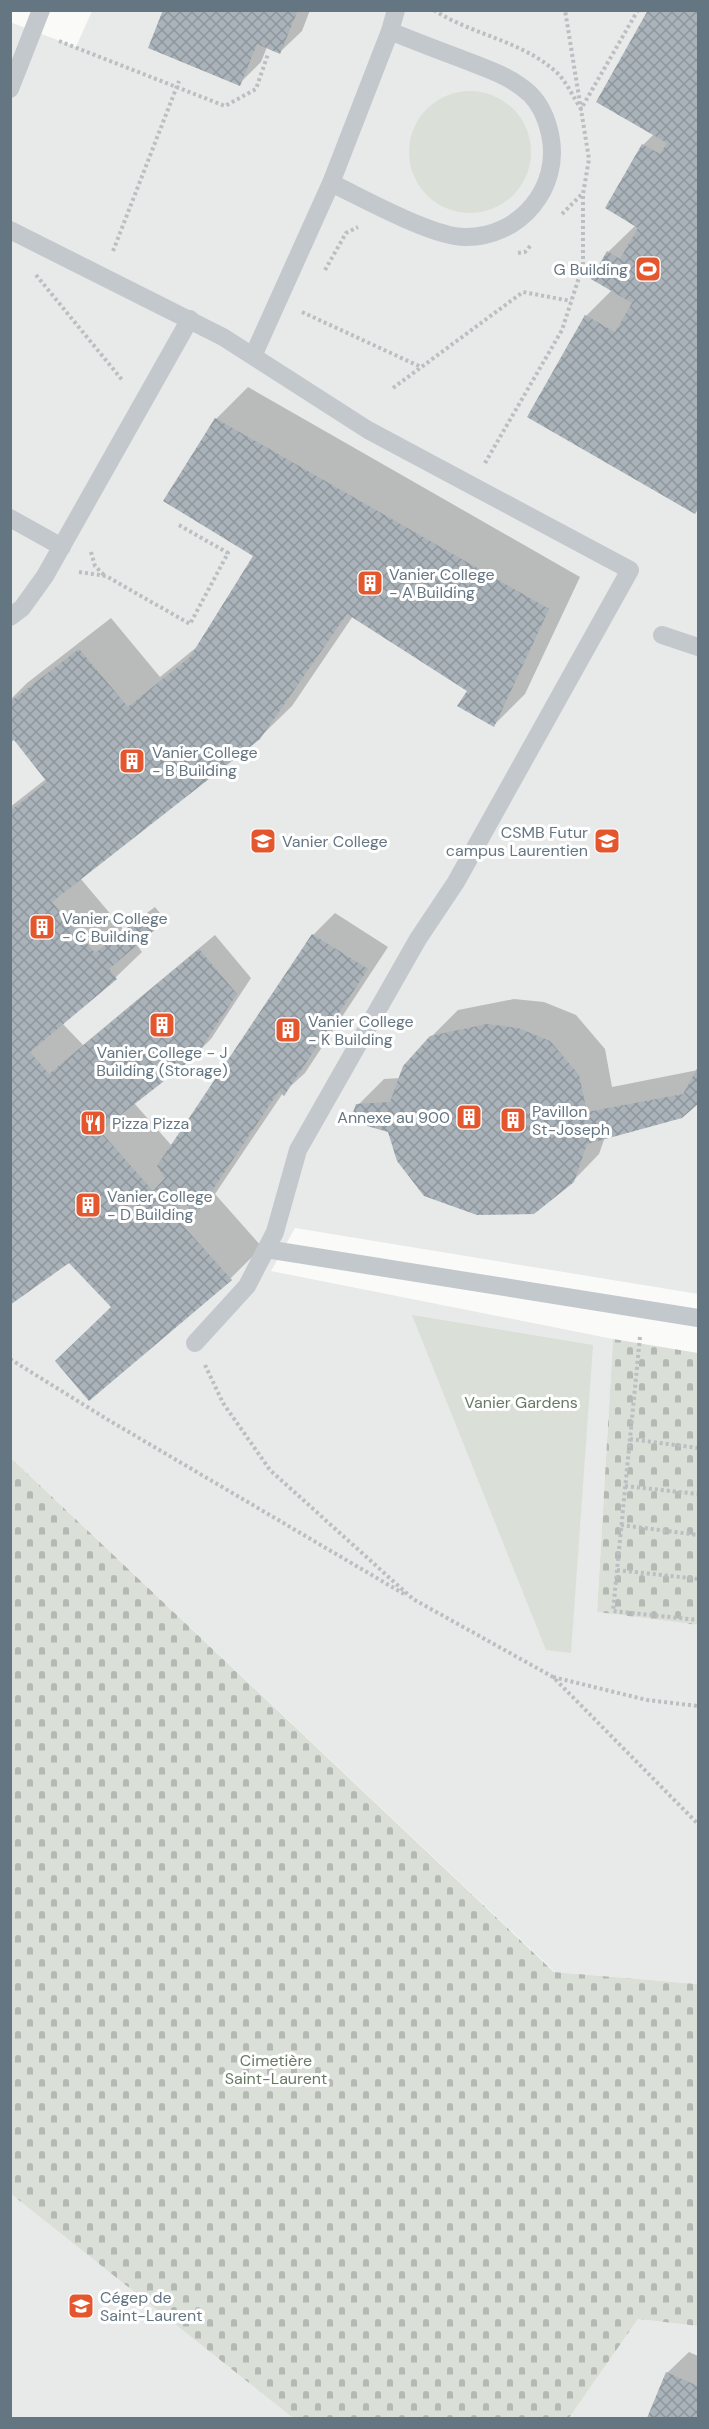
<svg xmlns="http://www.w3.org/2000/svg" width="709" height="2429" viewBox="0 0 709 2429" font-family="'DM Sans',sans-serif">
<defs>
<pattern id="cemetery-stones" width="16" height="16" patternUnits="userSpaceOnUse" patternTransform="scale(1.5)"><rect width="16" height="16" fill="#dadfd7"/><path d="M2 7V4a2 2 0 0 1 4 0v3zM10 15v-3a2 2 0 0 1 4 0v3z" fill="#b4b9b4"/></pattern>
<pattern id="building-cross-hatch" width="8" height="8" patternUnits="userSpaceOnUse" patternTransform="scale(1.5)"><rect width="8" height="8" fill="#aab3b9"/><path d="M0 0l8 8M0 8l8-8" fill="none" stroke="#8e969c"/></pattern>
</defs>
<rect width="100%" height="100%" fill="#fafaf8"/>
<path fill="#e8e9e9" d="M 92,11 L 698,11 L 698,1294 L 295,1228 L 271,1271 L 613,1339 L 597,1612 L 698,1625 L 698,1984 L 555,1972 L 11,1458 L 10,22 L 76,47 Z
M 11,2194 L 293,2418 L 11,2418 Z
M 638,2319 L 698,2326 L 698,2418 L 569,2418 Z"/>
<path fill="#dadfd7" d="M409 152a61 61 0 1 1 122 0a61 61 0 1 1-122 0Z
M 412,1315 L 593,1345 L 571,1653 L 546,1650 Z"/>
<path fill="url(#cemetery-stones)" d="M 613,1339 L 698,1353 L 698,1625 L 597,1612 Z
M 11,1458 L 554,1972 L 698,1984 L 698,2326 L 638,2319 L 569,2418 L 293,2418 L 11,2194 Z"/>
<path fill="#0003" d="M 164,10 L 310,10 L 302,31 L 280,52 L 267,47 L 261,62 L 239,84 Z
M 650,10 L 698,10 L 698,509 L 695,512 L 586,316 L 612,290 L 608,252 L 636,225 L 643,145 L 654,134 Z
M 248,387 L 580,577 L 525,694 L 494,725 L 469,690 L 353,616 L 292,706 L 259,738 L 80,878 L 124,930 L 155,907 L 164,918 L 136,944 L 142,952 L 116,977 L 62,1023 L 83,1045 L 215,935 L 251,978 L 211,1039 L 195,1055 L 134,1103 L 172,1146 L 313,935 L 335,913 L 388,947 L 305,1073 L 283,1093 L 215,1194 L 262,1247 L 231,1278 L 112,1306 L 69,1261 L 10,1303 L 10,807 L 46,779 L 14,738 L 10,741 L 10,700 L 27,683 L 111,618 L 160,677 L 198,646 L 255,556 L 216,419 Z
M 514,999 L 544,1002 L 576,1015 L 605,1049 L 612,1087 L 698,1070 L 698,1102 L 681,1117 L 605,1137 L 599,1154 L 573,1181 L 389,1131 L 358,1105 L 384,1079 L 401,1078 L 431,1037 L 458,1010 Z
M 689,2352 L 698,2356 L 698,2418 L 648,2418 L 667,2373 Z"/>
<path fill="url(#building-cross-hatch)" d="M 163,10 L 298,10 L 280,54 L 257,44 L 240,86 L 148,48 Z
M 648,10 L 698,10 L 698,509 L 695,514 L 527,417 L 585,315 L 615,332 L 632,303 L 591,279 L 607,251 L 620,259 L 638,228 L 605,208 L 642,144 L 660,154 L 667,143 L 596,102 Z
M 215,418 L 549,609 L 494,727 L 457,706 L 467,691 L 347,614 L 260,739 L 52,902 L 95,953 L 147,913 L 158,927 L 109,969 L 117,979 L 30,1052 L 49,1074 L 199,949 L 237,994 L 196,1056 L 100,1131 L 153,1191 L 165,1178 L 157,1166 L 312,934 L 368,969 L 284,1096 L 279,1091 L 195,1216 L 182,1199 L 176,1218 L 232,1280 L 89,1401 L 55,1361 L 111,1307 L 69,1263 L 10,1305 L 10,811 L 47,782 L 14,740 L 10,743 L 10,702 L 79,649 L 128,707 L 190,657 L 253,556 L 163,501 Z
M 487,1024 L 518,1028 L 550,1041 L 579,1075 L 587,1112 L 683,1094 L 698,1067 L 698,1104 L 682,1118 L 587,1144 L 574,1182 L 534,1214 L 477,1215 L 424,1196 L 397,1161 L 388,1132 L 350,1121 L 356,1104 L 390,1102 L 403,1066 L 430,1036 Z
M 666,2372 L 698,2386 L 698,2418 L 647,2418 Z"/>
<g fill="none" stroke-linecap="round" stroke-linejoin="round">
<path stroke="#bbbfc2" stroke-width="4" stroke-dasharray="3 3" stroke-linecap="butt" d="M 434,10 C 472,35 520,40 555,71 C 566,80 573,97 581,109 L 638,10
M 59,41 L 225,106 L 256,89 L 268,54
M 562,214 L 582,194
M 113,251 L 179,81
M 518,253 L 525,252 L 531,245
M 325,270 L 346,233 L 358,227
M 36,275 L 123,381
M 302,312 L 421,367
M 393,388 L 523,292 L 571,301
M 485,463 L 562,330 L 583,265 L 583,194 L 589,159 L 565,10
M 91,552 L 95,566 L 105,576
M 79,572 L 106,576 L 190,624 L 228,553 L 177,524
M 640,1337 L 613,1611 L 698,1620
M 10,1359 L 105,1418 L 404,1594
M 205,1365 L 223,1403 L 270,1470 L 413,1599 L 553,1677 L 698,1824
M 630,1439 L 698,1448
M 625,1486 L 698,1494
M 621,1525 L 698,1535
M 617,1570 L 698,1579
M 553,1677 L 647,1700 L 698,1706"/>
<path stroke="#c3c8cc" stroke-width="18" d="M 10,89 L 41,10
M 331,183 C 363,198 432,237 465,237 C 519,238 562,188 550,134 C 547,120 541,105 530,94 C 511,76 487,69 462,59 C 438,50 414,41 390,31
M 10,230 L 223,337 L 368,430 L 630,570 L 456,882 L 418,939 L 298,1150 L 275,1232 L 247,1286 L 195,1343
M 253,356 L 331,183 L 390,31 L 396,10
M 10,518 L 62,547
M 10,617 L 22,608 L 45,576 L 190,319
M 662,635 L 698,647
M 266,1249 L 698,1318"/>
</g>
<defs>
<g id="stadium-square" transform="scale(1.35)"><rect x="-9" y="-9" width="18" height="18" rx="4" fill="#e4572e" stroke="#fff"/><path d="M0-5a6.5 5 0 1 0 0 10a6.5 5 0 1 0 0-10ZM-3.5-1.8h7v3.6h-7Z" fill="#fff"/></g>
<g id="building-square" transform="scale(1.35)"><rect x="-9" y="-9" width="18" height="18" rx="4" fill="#e4572e" stroke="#fff"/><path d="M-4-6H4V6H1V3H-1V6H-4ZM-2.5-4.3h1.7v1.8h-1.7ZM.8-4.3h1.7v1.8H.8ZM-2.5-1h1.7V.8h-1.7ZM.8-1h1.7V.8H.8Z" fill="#fff"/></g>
<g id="university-square" transform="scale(1.35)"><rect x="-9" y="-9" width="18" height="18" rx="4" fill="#e4572e" stroke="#fff"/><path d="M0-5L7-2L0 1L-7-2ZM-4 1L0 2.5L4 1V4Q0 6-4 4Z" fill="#fff"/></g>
<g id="school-square" transform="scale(1.35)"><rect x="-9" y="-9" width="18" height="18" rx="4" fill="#e4572e" stroke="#fff"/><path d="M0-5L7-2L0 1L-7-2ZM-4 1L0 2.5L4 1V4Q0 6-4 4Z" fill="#fff"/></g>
<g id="restaurant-square" transform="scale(1.35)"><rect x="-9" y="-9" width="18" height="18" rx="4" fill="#e4572e" stroke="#fff"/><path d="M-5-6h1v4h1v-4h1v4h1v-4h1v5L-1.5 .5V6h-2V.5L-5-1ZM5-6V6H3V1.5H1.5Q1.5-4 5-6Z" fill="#fff"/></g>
</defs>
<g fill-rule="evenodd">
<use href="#stadium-square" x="648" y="269"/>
<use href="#building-square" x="370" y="583"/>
<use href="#building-square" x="132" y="761"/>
<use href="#university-square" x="263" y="841"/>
<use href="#school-square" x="607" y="841"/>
<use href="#building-square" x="42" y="927"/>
<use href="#building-square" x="162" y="1025"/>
<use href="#building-square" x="288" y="1030"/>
<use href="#building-square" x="469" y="1117"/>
<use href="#building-square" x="513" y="1120"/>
<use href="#restaurant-square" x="93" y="1123"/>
<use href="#building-square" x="88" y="1205"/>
<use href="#university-square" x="81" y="2306"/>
</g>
<g text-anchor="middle" stroke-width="6" stroke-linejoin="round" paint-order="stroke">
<g font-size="16" fill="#657683" stroke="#fff" text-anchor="start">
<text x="628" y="275" text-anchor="end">G Building</text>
<text x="389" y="580">Vanier College<tspan x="389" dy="18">- A Building</tspan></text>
<text x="152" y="758">Vanier College<tspan x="152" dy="18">- B Building</tspan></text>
<text x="588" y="838" text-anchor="end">CSMB Futur<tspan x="588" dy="18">campus Laurentien</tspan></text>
<text x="282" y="847">Vanier College</text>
<text x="62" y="924">Vanier College<tspan x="62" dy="18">- C Building</tspan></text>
<text x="308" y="1027">Vanier College<tspan x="308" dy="18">- K Building</tspan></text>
<text x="162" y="1058" text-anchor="middle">Vanier College - J<tspan x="162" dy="18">Building (Storage)</tspan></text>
<text x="532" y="1117">Pavillon<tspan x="532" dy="18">St-Joseph</tspan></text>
<text x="450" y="1123" text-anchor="end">Annexe au 900</text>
<text x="112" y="1129">Pizza Pizza</text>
<text x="107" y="1202">Vanier College<tspan x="107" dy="18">- D Building</tspan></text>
<text x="100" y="2303">Cégep de<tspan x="100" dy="18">Saint-Laurent</tspan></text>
</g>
<g font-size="16" fill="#687a64" stroke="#fff">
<text x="521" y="1408">Vanier Gardens</text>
<text x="276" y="2066">Cimetière<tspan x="276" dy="18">Saint-Laurent</tspan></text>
</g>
</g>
<rect width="709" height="2429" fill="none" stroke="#657683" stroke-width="24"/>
</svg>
